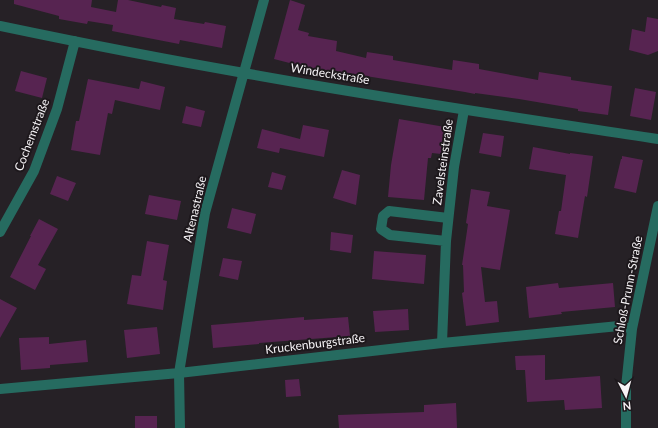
<svg xmlns="http://www.w3.org/2000/svg" width="658" height="428" viewBox="0 0 658 428" font-family="Lato,sans-serif">
<rect width="100%" height="100%" fill="#262126"/>
<path fill="#572451" d="M 14,0 L 92,0 L 91,7 L 116,12 L 118,0 L 128,0 L 161,7 L 162,5 L 176,8 L 174,19 L 204,24 L 205,22 L 226,26 L 222,48 L 180,40 L 179,44 L 112,31 L 113,25 L 88,21 L 87,24 L 59,19 L 59,16 L 14,4 Z
M 290,0 L 305,5 L 298,30 L 309,33 L 308,36 L 337,41 L 336,51 L 366,58 L 367,52 L 393,56 L 393,60 L 452,70 L 453,60 L 479,64 L 479,69 L 538,80 L 539,72 L 571,77 L 571,80 L 612,86 L 608,115 L 578,111 L 578,109 L 519,99 L 475,93 L 475,94 L 465,92 L 341,72 L 341,73 L 309,68 L 274,59 Z
M 647,17 L 658,19 L 658,51 L 648,55 L 629,50 L 632,29 L 645,32 Z
M 21,71 L 47,78 L 42,98 L 15,91 Z
M 88,79 L 139,89 L 141,81 L 165,87 L 160,110 L 115,100 L 112,114 L 108,113 L 100,155 L 71,150 L 76,121 L 79,121 Z
M 635,88 L 656,92 L 651,120 L 630,116 Z
M 186,106 L 205,111 L 201,127 L 182,123 Z
M 399,119 L 445,127 L 441,154 L 432,153 L 431,158 L 428,158 L 424,200 L 388,197 L 391,165 Z
M 303,125 L 329,130 L 324,157 L 280,148 L 279,153 L 257,148 L 262,129 L 300,139 Z
M 483,133 L 504,136 L 501,157 L 479,153 Z
M 533,147 L 570,154 L 570,153 L 593,156 L 587,197 L 585,196 L 578,238 L 555,234 L 559,211 L 561,211 L 566,175 L 529,169 Z
M 622,156 L 643,160 L 636,193 L 614,188 L 621,159 L 622,159 Z
M 342,170 L 360,175 L 356,205 L 333,198 Z
M 272,172 L 286,176 L 282,190 L 268,187 Z
M 57,176 L 76,183 L 68,201 L 50,194 Z
M 471,189 L 490,192 L 487,206 L 510,210 L 500,270 L 481,267 L 485,302 L 497,301 L 499,322 L 466,326 L 462,293 L 464,292 L 463,265 L 462,265 L 468,224 L 466,223 Z
M 149,195 L 181,201 L 177,220 L 145,214 Z
M 232,208 L 256,214 L 251,234 L 227,228 Z
M 39,219 L 58,229 L 38,265 L 46,269 L 35,290 L 10,277 L 31,236 L 30,236 Z
M 331,232 L 353,235 L 351,253 L 330,250 Z
M 147,241 L 169,245 L 163,280 L 167,281 L 163,310 L 127,304 L 132,275 L 141,276 Z
M 374,251 L 426,255 L 424,284 L 372,279 Z
M 223,258 L 242,261 L 238,280 L 219,276 Z
M 558,283 L 559,288 L 613,283 L 615,307 L 561,312 L 562,314 L 529,318 L 526,287 Z
M 0,299 L 17,308 L 0,338 Z
M 408,309 L 409,330 L 375,332 L 373,311 Z
M 304,317 L 304,320 L 348,317 L 350,336 L 259,343 L 259,344 L 213,348 L 211,325 Z
M 157,327 L 160,354 L 127,358 L 124,330 Z
M 49,337 L 49,344 L 86,340 L 88,362 L 50,365 L 50,368 L 21,370 L 19,338 Z
M 545,355 L 545,380 L 600,376 L 602,408 L 565,410 L 564,400 L 527,402 L 525,370 L 516,370 L 515,356 Z
M 299,379 L 301,396 L 286,397 L 285,380 Z
M 456,403 L 457,428 L 339,428 L 338,415 L 424,412 L 424,405 Z
M 135,416 L 157,416 L 157,428 L 135,428 Z"/>
<g fill="none" stroke-linecap="round" stroke-linejoin="round">
<path stroke="#266b60" stroke-width="10" d="M 0,26 C 81,43 162,59 244,73 C 381,98 520,118 658,139
M 0,232 L 34,171 L 57,109 L 75,41
M 446,241 L 390,235 L 381,229 L 383,216 L 389,211 L 448,218
M 442,343 L 446,241 L 454,167 L 464,110
M 0,389 L 179,373 L 442,343 L 619,326 L 632,329
M 180,428 L 179,373 L 205,213 L 264,0
M 626,428 L 626,387 L 632,329 L 658,206"/>
</g>
<g text-anchor="middle" stroke-width="4" stroke-linejoin="round" paint-order="stroke">
<g font-size="12" fill="#f6f3f6" stroke="#1d181c">
<text transform="translate(330 74) rotate(9)" y="4">Windeckstraße</text>
<text transform="translate(32 135) rotate(-69)" y="4">Cochemstraße</text>
<text transform="translate(443 162) rotate(-82)" y="4">Zavelsteinstraße</text>
<text transform="translate(195 209) rotate(-77)" y="4">Altenastraße</text>
<text transform="translate(628 290) rotate(-79)" y="4">Schloß-Prunn-Straße</text>
<text transform="translate(315 344) rotate(-7)" y="4">Kruckenburgstraße</text>
</g>
</g>
<g transform="translate(626 396) rotate(174)" stroke="#1d181c" stroke-width="3" paint-order="stroke">
<path d="M0-3L7 15L0 10L-7 15Z" fill="#f6f3f6"/>
<text y="-6" font-size="11" font-weight="bold" text-anchor="middle" fill="#f6f3f6">N</text>
</g>
</svg>
